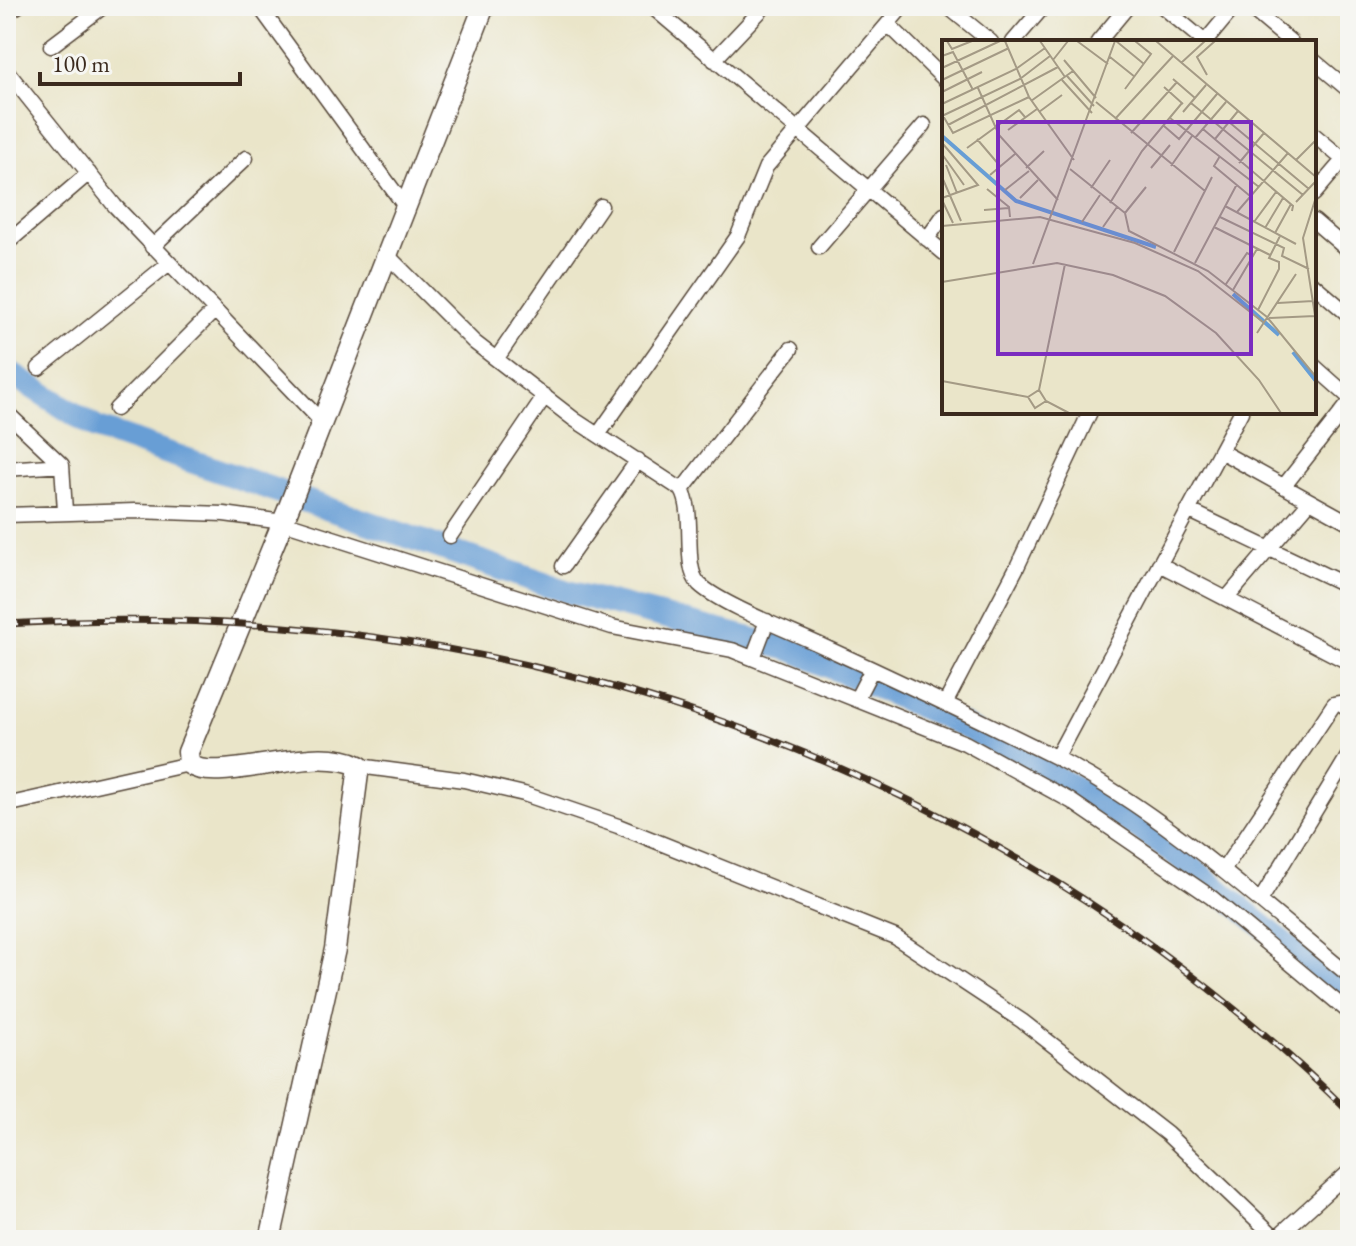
<svg xmlns="http://www.w3.org/2000/svg" width="1356" height="1246" viewBox="0 0 1356 1246" font-family="'EB Garamond',serif">
<rect width="100%" height="100%" fill="#f6f6f2"/>
<filter id="ink" filterUnits="userSpaceOnUse"><feTurbulence type="fractalNoise" baseFrequency=".0125" numOctaves="2"/><feDisplacementMap in="SourceGraphic" scale="16" xChannelSelector="R" yChannelSelector="G"/><feConvolveMatrix kernelMatrix="1 2 1 2 8 2 1 2 1" color-interpolation-filters="sRGB"/></filter>
<filter id="wash" filterUnits="userSpaceOnUse"><feTurbulence type="fractalNoise" baseFrequency=".006" numOctaves="4" result="noise"/><feDisplacementMap in="SourceGraphic" scale="32" xChannelSelector="R" yChannelSelector="G"/><feGaussianBlur stdDeviation="1.8" result="paint"/><feColorMatrix in="noise" values="0 0 0 0 0 0 0 0 0 0 0 0 0 0 0 0 0 1.4 0 .05"/><feComposite in="paint" operator="in"/></filter>
<g filter="url(#wash)">
<rect width="100%" height="100%" fill="#eae5c9"/>
<g fill="none" stroke-linecap="round" stroke-linejoin="round">
<path stroke="#679ed5" stroke-width="24" d="M 6,370 L 96,428 L 568,592 L 793,650 L 964,726 L 1090,796 L 1173,852 L 1350,998"/>
</g>
</g>
<g filter="url(#ink)">
<g fill="none" stroke-linecap="round" stroke-linejoin="round">
<g stroke="#554638" stroke-width="17">
<path id="street" d="M 259,6 L 407,209
M 651,6 L 944,253
M 947,6 L 991,42
M 1162,6 L 1205,42 L 1235,6
M 1248,6 L 1291,42
M 6,13 L 18,6
M 888,24 L 944,79
M 1013,42 L 1044,6
M 1098,42 L 1128,6
M 51,46 L 104,6
M 714,60 L 765,6
M 1314,61 L 1350,91
M 6,70 L 115,206 L 322,422
M 1314,135 L 1350,165
M 1314,194 L 1350,152
M 1314,221 L 1350,252
M 927,239 L 944,215
M 6,244 L 89,173
M 152,247 L 246,158
M 819,247 L 924,125
M 388,256 L 474,342 L 575,420 L 682,490 C 696,514 682,567 699,584 C 720,604 790,631 818,644 C 899,681 979,719 1059,759 C 1167,816 1256,899 1350,976
M 1314,285 L 1350,316
M 497,358 L 601,206
M 1314,366 L 1350,398
M 39,368 L 168,264
M 116,409 L 213,312
M 6,412 L 62,465 L 65,511
M 598,435 L 738,236 L 766,167 L 903,6
M 1220,451 L 1350,523
M 6,469 L 62,465
M 1284,486 L 1350,402
M 682,490 L 791,349
M 1188,510 L 1350,587
M 6,515 L 135,511 L 224,514 L 283,522 L 612,627 L 732,650 L 965,743 L 1071,801 L 1211,897 L 1350,1013
M 450,536 L 545,396
M 1159,564 L 1350,663
M 563,566 L 638,460
M 1227,598 L 1310,501
M 753,658 L 767,621
M 857,698 L 872,669
M 946,702 L 1017,567 L 1090,412
M 1056,758 L 1241,412
M 359,766 L 464,780 L 524,794 L 618,826 L 895,937 L 1022,1021 L 1167,1134 L 1278,1240
M 6,805 L 189,764
M 1224,869 L 1334,704 L 1340,703 L 1350,710
M 1260,901 L 1350,753
M 1276,1238 L 1350,1171"/>
</g>
<g stroke="#554638" stroke-width="23">
<path id="secondary" d="M 270,1240 L 335,949 L 359,766 C 313,742 217,786 189,764 L 188,752 L 287,512 L 484,6"/>
</g>
<use href="#street" stroke="#fff" stroke-width="14"/>
<use href="#secondary" stroke="#fff" stroke-width="20"/>
<g stroke="#3b2a1e" stroke-width="7">
<path id="rail" d="M 6,624 C 504,592 992,761 1350,1113"/>
</g>
<use href="#rail" stroke="#f6f6f2" stroke-width="4" stroke-dasharray="12" stroke-linecap="butt"/>
</g>
</g>
<g transform="translate(942 40)">
<rect width="374" height="374" fill="#eae5c9"/>
<path fill="none" stroke="#679ed5" stroke-width="4" d="M 0,96 L 74,161 L 214,207M 291,254 L 337,295M 351,312 L 374,341"/>
<path fill="none" stroke="#a49a85" stroke-width="2" d="M 5,1 L 10,9 L 30,1M 63,1 L 87,57 L 132,120M 98,1 L 123,37M 135,1 L 166,24M 174,1 L 202,24M 214,1 L 374,137M 0,16 L 11,12 L 31,50M 168,17 L 193,37M 111,20 L 126,1M 122,20 L 154,58M 239,23 L 263,1M 0,28 L 58,1M 265,35 L 255,17 L 273,1M 125,36 L 152,66M 231,39 L 253,58M 0,40 L 67,8M 120,40 L 150,73M 222,47 L 241,64M 36,48 L 57,95 L 116,160M 183,49 L 209,14 L 193,1M 0,52 L 40,32M 89,61 L 131,31M 154,62 L 263,151M 249,63 L 361,155M 0,64 L 74,29 L 103,8M 97,72 L 120,55M 241,72 L 264,45M 0,74 L 11,93 L 87,57M 0,76 L 78,39 L 108,16M 228,78 L 317,147M 173,79 L 231,16M 287,82 L 367,149M 6,85 L 116,27M 222,86 L 237,99 L 275,54M 261,89 L 351,166 L 350,171M 66,90 L 95,69M 189,93 L 235,42M 253,98 L 284,62M 35,99 L 58,126M 273,99 L 296,71M 25,108 L 77,70 L 83,77M 0,114 L 22,145M 278,116 L 272,126 L 308,156M 354,120 L 374,100M 297,123 L 322,93M 4,125 L 15,153M 229,126 L 250,96M 84,128 L 102,111M 209,128 L 228,105M 128,129 L 183,173 L 187,191 L 266,231 L 325,277 L 374,337M 48,135 L 73,114M 0,137 L 19,181M 149,148 L 168,120M 45,149 L 67,167 L 68,177M 63,150 L 87,131M 374,157 L 361,198 L 374,282M 0,158 L 36,145 L 1,104M 78,158 L 96,140M 0,160 L 11,183M 354,162 L 374,141M 168,163 L 200,111 L 240,63M 283,166 L 354,204M 42,170 L 67,168M 295,172 L 346,113M 183,173 L 204,147M 278,177 L 342,208 L 340,216 L 367,229M 140,182 L 158,155M 312,182 L 334,152M 0,186 L 98,177 L 193,203 L 256,231 L 321,282M 161,187 L 175,167M 272,187 L 328,215M 323,188 L 341,158M 333,193 L 349,164M 232,212 L 270,137M 253,223 L 295,144M 91,224 L 173,1M 0,242 L 115,223 L 171,235 L 223,256 L 274,293 L 317,340 L 339,373M 284,244 L 305,213 L 311,216M 291,250 L 315,209M 336,263 L 371,261M 316,270 L 337,229 L 337,222 L 327,218 L 338,196M 327,278 L 373,276M 315,293 L 354,234M 0,341 L 86,357M 97,350 L 123,224M 104,361 L 93,368 L 86,357 L 97,350 L 104,361 L 127,373"/>
<path fill="#7b2cbf" fill-opacity="0.15" stroke="#7b2cbf" stroke-width="4" d="M 56,82 L 309,82 L 309,314 L 56,314 Z"/>
<rect width="374" height="374" fill="none" stroke="#3b2a1e" stroke-width="4"/>
</g>
<rect width="1356" height="1246" fill="none" stroke="#f6f6f2" stroke-width="32"/>
<path d="M40 72v12h200v-12" fill="none" stroke="#3b2a1e" stroke-width="4"/>
<text x="52" y="72" font-size="24" fill="#3b2a1e" stroke="#f6f6f2" stroke-width="6" paint-order="stroke">100 m</text>
</svg>
